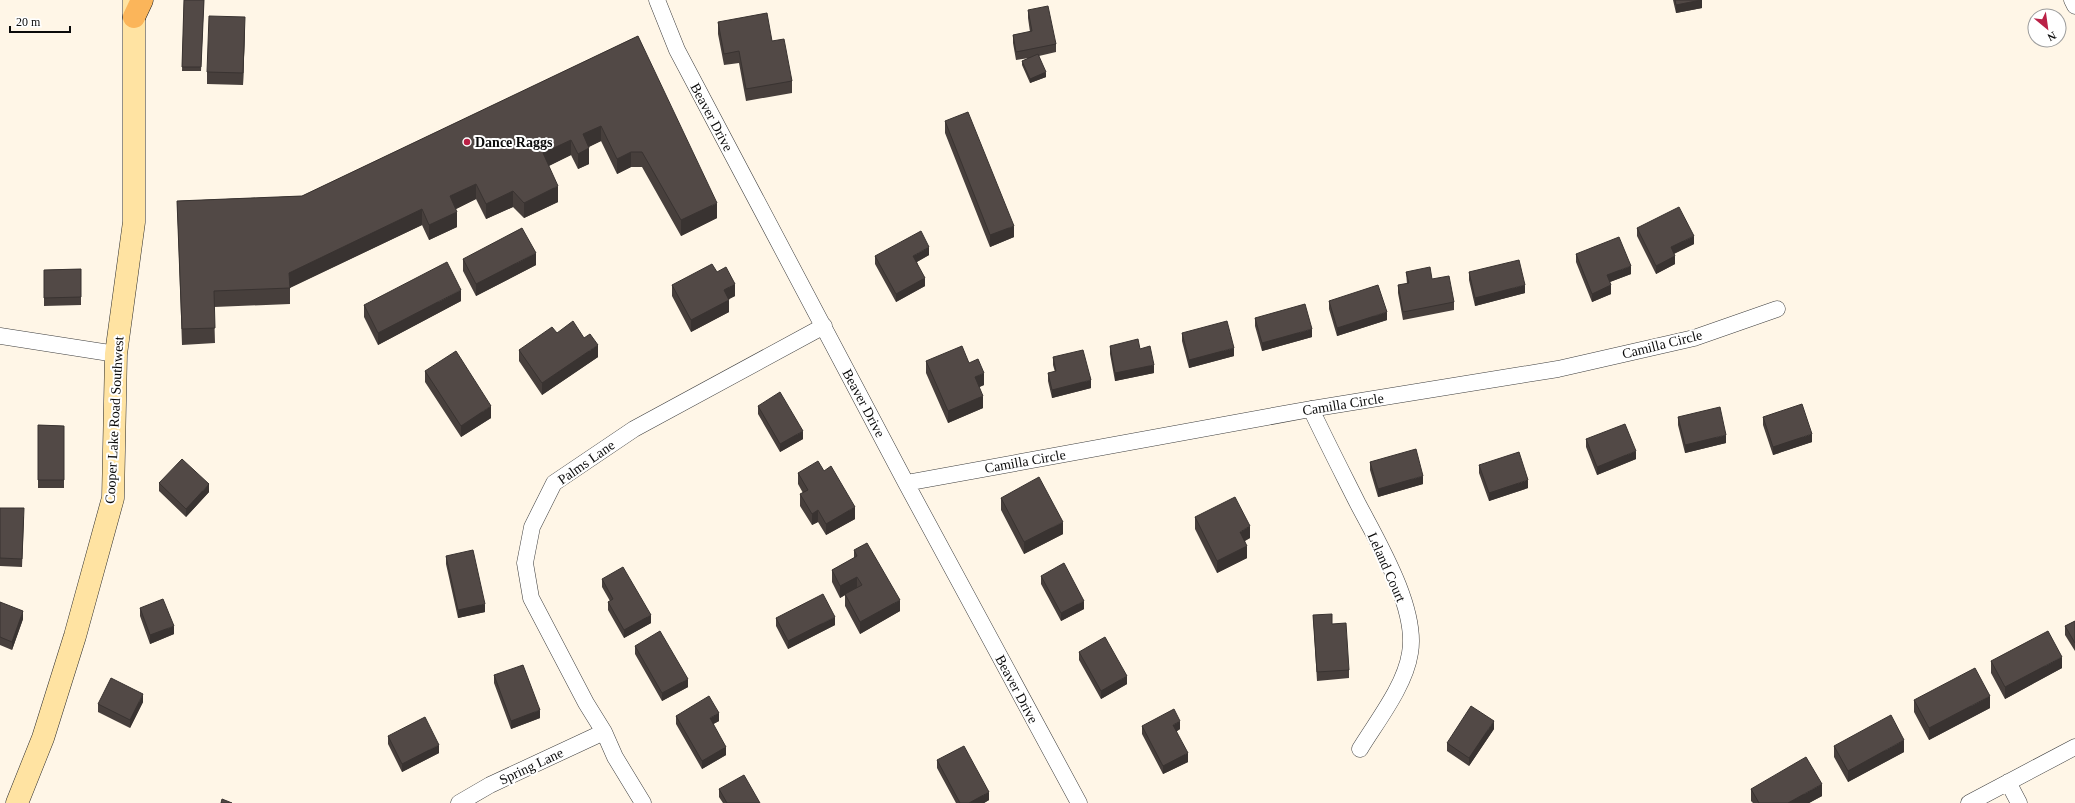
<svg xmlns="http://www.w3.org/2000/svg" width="2075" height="803" viewBox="0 0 2075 803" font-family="Georgia,serif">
<rect width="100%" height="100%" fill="#fff6e7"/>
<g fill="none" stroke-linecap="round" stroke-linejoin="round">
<g stroke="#3d3d3d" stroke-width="17">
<path id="street" d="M 657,0 L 677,50 L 906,483 L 1079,803
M 2072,0 L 2075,6
M 0,336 L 116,354
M 1311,409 C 1326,441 1342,472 1358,504 C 1378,542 1418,609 1410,653 C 1405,686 1377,721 1360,749
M 906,483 L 1311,409 L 1558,369 L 1694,338 L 1777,309
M 2008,782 L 2019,803
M 459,803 L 490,785 L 604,732
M 643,803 L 615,757 L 604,732 L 586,703 L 531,598 L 525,563 L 532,527 L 554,483 L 634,429 L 824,326
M 1969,803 L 2075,747"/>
</g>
<g stroke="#2c2c2c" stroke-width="23">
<path id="secondary" d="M 17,803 L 43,738 L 75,636 L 113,498 L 116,354 L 134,222 L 134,0"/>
</g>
<g stroke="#1b1b1b" stroke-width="23">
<path id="primary" d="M 134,17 L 142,0"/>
</g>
<use href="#street" stroke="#fff" stroke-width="16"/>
<use href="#secondary" stroke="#ffe3a2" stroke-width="22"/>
<use href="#primary" stroke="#fbb55a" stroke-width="22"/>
</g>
<path fill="#473f3c" d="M 184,0 L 204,0 L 201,71 L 182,71 Z
M 1673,0 L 1702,0 L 1702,8 L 1676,13 Z
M 1028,10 L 1056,44 L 1056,52 L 1039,56 L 1046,77 L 1030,83 L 1022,65 L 1022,61 L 1029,58 L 1016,60 L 1013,43 L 1013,35 L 1030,32 L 1028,18 Z
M 718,22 L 772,41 L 792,81 L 792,93 L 746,101 L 739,63 L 724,65 L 718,34 Z
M 245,29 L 243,85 L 207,84 L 207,72 Z
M 638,36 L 717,218 L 681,236 L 642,167 L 631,167 L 617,174 L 601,141 L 588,147 L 589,164 L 578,169 L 571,155 L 548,166 L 558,202 L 524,218 L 513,207 L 486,219 L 476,199 L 456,209 L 457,227 L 429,240 L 422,225 L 290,288 L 290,304 L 214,307 L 215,343 L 182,345 L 177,201 L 302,196 Z
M 945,121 L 1014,237 L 990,247 L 945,133 Z
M 1637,228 L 1694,244 L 1674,254 L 1675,264 L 1656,274 L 1637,236 Z
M 1576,254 L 1631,274 L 1610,282 L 1611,294 L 1592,302 L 1576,262 Z
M 929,255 L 917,262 L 925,286 L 896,302 L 875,264 L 875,256 Z
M 463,259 L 536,265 L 476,296 L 463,271 Z
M 81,269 L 81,305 L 44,306 L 44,270 Z
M 717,272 L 735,296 L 728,299 L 729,312 L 691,332 L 672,296 L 672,285 Z
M 1406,272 L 1432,279 L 1454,302 L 1454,310 L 1403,320 L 1398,293 L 1398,285 L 1407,284 Z
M 1469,272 L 1525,293 L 1475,306 L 1469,280 Z
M 461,301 L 378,345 L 364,317 L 364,305 Z
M 1329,301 L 1387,320 L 1337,336 L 1329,309 Z
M 1255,318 L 1312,337 L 1262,351 L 1255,326 Z
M 557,333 L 598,357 L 542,395 L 519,361 L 519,350 Z
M 1182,333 L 1234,356 L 1189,368 L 1182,341 Z
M 1110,346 L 1140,349 L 1154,373 L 1115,381 L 1110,354 Z
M 1053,357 L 1091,388 L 1052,398 L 1048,381 L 1048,373 L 1055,372 L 1053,365 Z
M 926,361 L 969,363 L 984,385 L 979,387 L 983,408 L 948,423 L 926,373 Z
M 425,371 L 491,418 L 461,437 L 425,382 Z
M 758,406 L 803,439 L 780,452 L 758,414 Z
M 1678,417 L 1726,443 L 1685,453 L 1678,425 Z
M 1763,417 L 1812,442 L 1773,455 L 1763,425 Z
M 38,425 L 64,426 L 64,488 L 38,488 Z
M 1586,439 L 1636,459 L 1597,475 L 1586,447 Z
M 1370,462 L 1423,484 L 1378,497 L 1370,470 Z
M 1479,465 L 1528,488 L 1489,501 L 1479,473 Z
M 824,471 L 855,519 L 826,535 L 818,522 L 812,525 L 800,506 L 800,494 L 803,493 L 798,484 L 798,473 Z
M 159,483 L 209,492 L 186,517 L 159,491 Z
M 1001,498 L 1063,534 L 1024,554 L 1001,510 Z
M 0,508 L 24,517 L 22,567 L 0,566 Z
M 1195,517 L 1250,538 L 1245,541 L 1247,558 L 1217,573 L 1195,529 Z
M 854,550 L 900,611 L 860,634 L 845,606 L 845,595 L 840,598 L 832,582 L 832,570 L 854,558 Z
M 446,556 L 485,612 L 458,618 L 446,564 Z
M 1041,576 L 1084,609 L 1061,621 L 1041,584 Z
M 602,579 L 651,623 L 624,638 L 608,610 L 608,602 L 610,601 L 602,587 Z
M 0,602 L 23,619 L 12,650 L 0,645 Z
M 140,608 L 174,634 L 150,644 L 140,616 Z
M 1313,615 L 1332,624 L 1349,670 L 1349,678 L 1317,681 Z
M 776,618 L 835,625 L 788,649 L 776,626 Z
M 2075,621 L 2075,651 L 2065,635 L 2065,626 Z
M 635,646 L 688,687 L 662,701 L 635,654 Z
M 1079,652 L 1127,684 L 1101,699 L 1079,660 Z
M 1991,661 L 2062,668 L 2005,699 L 1991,673 Z
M 494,675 L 540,718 L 511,729 L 494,683 Z
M 1914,700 L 1990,708 L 1929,740 L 1914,712 Z
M 143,702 L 130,728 L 98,712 L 98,704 Z
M 676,716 L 719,721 L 713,724 L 726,755 L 702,769 L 676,724 Z
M 1142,726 L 1180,729 L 1176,732 L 1188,762 L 1163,774 L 1142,734 Z
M 1494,729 L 1469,766 L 1447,751 L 1447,743 Z
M 388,736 L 439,753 L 402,772 L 388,744 Z
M 1834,746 L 1904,752 L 1848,782 L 1834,757 Z
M 937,760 L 989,800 L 984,803 L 956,803 L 937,768 Z
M 719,789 L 760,803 L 723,803 L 719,797 Z
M 1751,789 L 1822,796 L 1809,803 L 1753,803 L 1751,801 Z"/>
<path fill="#393331" d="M 1702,0 L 1702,8 L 1676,13 L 1676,5 Z
M 245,17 L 245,29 L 243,85 L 243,73 Z
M 1046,72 L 1046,77 L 1030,83 L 1030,79 Z
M 601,126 L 601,141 L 583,150 L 583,134 Z
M 571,140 L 571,155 L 543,169 L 543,153 Z
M 589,148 L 589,164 L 578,169 L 578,154 Z
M 631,152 L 631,167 L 617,174 L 617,159 Z
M 476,184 L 476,199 L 450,212 L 450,196 Z
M 558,186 L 558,202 L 524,218 L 524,203 Z
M 513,191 L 513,207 L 486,219 L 486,204 Z
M 717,203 L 717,218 L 681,236 L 681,220 Z
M 422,209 L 422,225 L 289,288 L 289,273 Z
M 457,212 L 457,227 L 429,240 L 429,225 Z
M 1014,226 L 1014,237 L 990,247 L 990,235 Z
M 1694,236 L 1694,244 L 1671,255 L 1671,247 Z
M 929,247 L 929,255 L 913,264 L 913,256 Z
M 536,253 L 536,265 L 476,296 L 476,284 Z
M 1675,256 L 1675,264 L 1656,274 L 1656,266 Z
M 1631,266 L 1631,274 L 1607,283 L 1607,275 Z
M 925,278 L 925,286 L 896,302 L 896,294 Z
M 735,284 L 735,296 L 724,302 L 724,290 Z
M 1525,285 L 1525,293 L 1475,306 L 1475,298 Z
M 1611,285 L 1611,294 L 1592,302 L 1592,294 Z
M 461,290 L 461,301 L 378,345 L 378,333 Z
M 729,300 L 729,312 L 691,332 L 691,320 Z
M 1387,312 L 1387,320 L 1337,336 L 1337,328 Z
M 1312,329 L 1312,337 L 1262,351 L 1262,343 Z
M 598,345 L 598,357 L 542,395 L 542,383 Z
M 1234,348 L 1234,356 L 1189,368 L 1189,360 Z
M 1154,365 L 1154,373 L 1115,381 L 1115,373 Z
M 984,373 L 984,385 L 975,389 L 975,377 Z
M 1091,380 L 1091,388 L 1052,398 L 1052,390 Z
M 983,396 L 983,408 L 948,423 L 948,411 Z
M 491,406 L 491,418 L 461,437 L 461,426 Z
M 803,431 L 803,439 L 780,452 L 780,444 Z
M 1812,434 L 1812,442 L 1773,455 L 1773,447 Z
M 1726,435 L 1726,443 L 1685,453 L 1685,445 Z
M 1636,451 L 1636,459 L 1597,475 L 1597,467 Z
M 1423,476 L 1423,484 L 1378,497 L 1378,489 Z
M 1528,480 L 1528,488 L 1489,501 L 1489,493 Z
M 209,484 L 209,492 L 186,517 L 186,509 Z
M 855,507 L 855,519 L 826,535 L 826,524 Z
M 818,510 L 818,522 L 812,525 L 812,514 Z
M 1063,522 L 1063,534 L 1024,554 L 1024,542 Z
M 1250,526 L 1250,538 L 1240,543 L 1240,532 Z
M 1247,546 L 1247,558 L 1217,573 L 1217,561 Z
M 857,577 L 857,588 L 840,598 L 840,586 Z
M 900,600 L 900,611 L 860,634 L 860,622 Z
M 1084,601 L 1084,609 L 1061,621 L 1061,613 Z
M 485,604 L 485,612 L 458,618 L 458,610 Z
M 23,611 L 23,619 L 12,650 L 12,642 Z
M 651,615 L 651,623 L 624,638 L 624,630 Z
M 835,617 L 835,625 L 788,649 L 788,641 Z
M 174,626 L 174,634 L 150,644 L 150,635 Z
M 2062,657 L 2062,668 L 2005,699 L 2005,687 Z
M 1127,676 L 1127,684 L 1101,699 L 1101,691 Z
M 688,679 L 688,687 L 662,701 L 662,693 Z
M 143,694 L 143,702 L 130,728 L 130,720 Z
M 1990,696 L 1990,708 L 1929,740 L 1929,728 Z
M 540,710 L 540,718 L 511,729 L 511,721 Z
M 719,713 L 719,721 L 710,726 L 710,718 Z
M 1180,721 L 1180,729 L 1173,733 L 1173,725 Z
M 1494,721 L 1494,729 L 1469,766 L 1469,758 Z
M 1904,740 L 1904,752 L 1848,782 L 1848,771 Z
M 439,745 L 439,753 L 402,772 L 402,764 Z
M 726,747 L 726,755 L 702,769 L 702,761 Z
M 1188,753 L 1188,762 L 1163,774 L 1163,766 Z
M 1822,784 L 1822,796 L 1809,803 L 1788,803 Z
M 989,792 L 989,800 L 984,803 L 969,803 Z"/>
<path fill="#524946" stroke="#393331" d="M 184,0 L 204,0 L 201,67 L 182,67 Z
M 1675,0 L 1701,0 L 1676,5 Z
M 1048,6 L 1056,44 L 1016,52 L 1013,35 L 1032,31 L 1028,10 Z
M 767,13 L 772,41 L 784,39 L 792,81 L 746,89 L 739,51 L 724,54 L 718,22 Z
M 209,16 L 245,17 L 243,73 L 207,72 Z
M 638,36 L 717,203 L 681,220 L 642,152 L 631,152 L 617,159 L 601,126 L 583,134 L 589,148 L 578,154 L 571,140 L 543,153 L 558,186 L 524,203 L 513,191 L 486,204 L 476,184 L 450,196 L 457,212 L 429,225 L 422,209 L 289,273 L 290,288 L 214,291 L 215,328 L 182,329 L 177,201 L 302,196 Z
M 1038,54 L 1046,72 L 1030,79 L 1022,61 Z
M 968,112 L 1014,226 L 990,235 L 945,121 Z
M 1679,207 L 1694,236 L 1671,247 L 1675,256 L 1656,266 L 1637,228 Z
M 522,228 L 536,253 L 476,284 L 463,259 Z
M 921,231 L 929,247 L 913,256 L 925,278 L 896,294 L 875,256 Z
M 1619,237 L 1631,266 L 1607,275 L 1611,285 L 1592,294 L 1576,254 Z
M 1519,260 L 1525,285 L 1475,298 L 1469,272 Z
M 447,262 L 461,290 L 378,333 L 364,305 Z
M 712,264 L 717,272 L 726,267 L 735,284 L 724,290 L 729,300 L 691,320 L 672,285 Z
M 1430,267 L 1432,279 L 1449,276 L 1454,302 L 1403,312 L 1398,285 L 1409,283 L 1406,272 Z
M 81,269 L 81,297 L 44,298 L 44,270 Z
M 1378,285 L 1387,312 L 1337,328 L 1329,301 Z
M 1305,304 L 1312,329 L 1262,343 L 1255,318 Z
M 573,321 L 584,338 L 590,334 L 598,345 L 542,383 L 519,350 L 552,327 L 557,333 Z
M 1227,321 L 1234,348 L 1189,360 L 1182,333 Z
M 1138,339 L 1140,349 L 1150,346 L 1154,365 L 1115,373 L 1110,346 Z
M 962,346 L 969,363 L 978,359 L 984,373 L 975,377 L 983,396 L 948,411 L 926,361 Z
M 1083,350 L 1091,380 L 1052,390 L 1048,373 L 1056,371 L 1053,357 Z
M 456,351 L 491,406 L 461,426 L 425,371 Z
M 780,392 L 803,431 L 780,444 L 758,406 Z
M 1802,404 L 1812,434 L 1773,447 L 1763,417 Z
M 1720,407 L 1726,435 L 1685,445 L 1678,417 Z
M 1625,424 L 1636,451 L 1597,467 L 1586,439 Z
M 38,425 L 64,426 L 64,480 L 38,480 Z
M 1416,449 L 1423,476 L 1378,489 L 1370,462 Z
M 1519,452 L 1528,480 L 1489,493 L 1479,465 Z
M 182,459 L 209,484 L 186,509 L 159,483 Z
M 818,461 L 824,471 L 831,466 L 855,507 L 826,524 L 818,510 L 812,514 L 800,494 L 808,490 L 798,473 Z
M 1039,477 L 1063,522 L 1024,542 L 1001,498 Z
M 1235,497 L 1250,526 L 1240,532 L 1247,546 L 1217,561 L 1195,517 Z
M 0,508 L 24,508 L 22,559 L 0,558 Z
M 867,543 L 900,600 L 860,622 L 845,594 L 862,585 L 857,577 L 840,586 L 832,570 L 857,556 L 854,550 Z
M 473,550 L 485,604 L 458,610 L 446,556 Z
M 1064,563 L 1084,601 L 1061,613 L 1041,576 Z
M 623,567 L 651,615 L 624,630 L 608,602 L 613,599 L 602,579 Z
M 823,594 L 835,617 L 788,641 L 776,618 Z
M 163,599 L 174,626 L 150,635 L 140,608 Z
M 0,602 L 23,611 L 12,642 L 0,637 Z
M 1332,614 L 1332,624 L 1346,623 L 1349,670 L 1317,672 L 1313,615 Z
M 2075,621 L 2075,643 L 2065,626 Z
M 660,631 L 688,679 L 662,693 L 635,646 Z
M 2048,631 L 2062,657 L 2005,687 L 1991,661 Z
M 1105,637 L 1127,676 L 1101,691 L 1079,652 Z
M 523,665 L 540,710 L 511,721 L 494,675 Z
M 1975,668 L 1990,696 L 1929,728 L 1914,700 Z
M 111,678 L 143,694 L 130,720 L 98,704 Z
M 709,696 L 719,713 L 710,718 L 726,747 L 702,761 L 676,716 Z
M 1471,706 L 1494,721 L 1469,758 L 1447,743 Z
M 1174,709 L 1180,721 L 1173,725 L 1188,753 L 1163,766 L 1142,726 Z
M 1891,715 L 1904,740 L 1848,771 L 1834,746 Z
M 425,717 L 439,745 L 402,764 L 388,736 Z
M 964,746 L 989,792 L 969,803 L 960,803 L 937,760 Z
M 1806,757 L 1822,784 L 1788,803 L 1759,803 L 1751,789 Z
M 744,775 L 760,803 L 727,803 L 719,789 Z
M 222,799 L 232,803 L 221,803 Z"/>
<circle fill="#ba2146" stroke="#fff" stroke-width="1.5" cx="467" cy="142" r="4"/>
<g text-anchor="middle" stroke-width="4" stroke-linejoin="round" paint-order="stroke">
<g font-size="14" fill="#0a0a0a" stroke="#fff">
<text transform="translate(712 117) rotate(62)" y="5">Beaver Drive</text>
<text transform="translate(1662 344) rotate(-14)" y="5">Camilla Circle</text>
<text transform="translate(864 403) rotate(62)" y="5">Beaver Drive</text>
<text transform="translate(1343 404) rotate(-9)" y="5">Camilla Circle</text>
<text transform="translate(114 420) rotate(-87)" y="5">Cooper Lake Road Southwest</text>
<text transform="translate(1025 461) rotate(-10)" y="5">Camilla Circle</text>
<text transform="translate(586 462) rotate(-35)" y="5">Palms Lane</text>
<text transform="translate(1387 567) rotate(66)" y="5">Leland Court</text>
<text transform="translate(1017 689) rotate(62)" y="5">Beaver Drive</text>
<text transform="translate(531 766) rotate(-25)" y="5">Spring Lane</text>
</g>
<g font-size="14" font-weight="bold" fill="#0a0a0a" stroke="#fff" text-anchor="start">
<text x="475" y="147">Dance Raggs</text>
</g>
</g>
<g transform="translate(2047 28) rotate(151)"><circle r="19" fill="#ffffff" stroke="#9d9d9d"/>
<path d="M0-3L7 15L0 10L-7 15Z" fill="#ba2146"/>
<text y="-6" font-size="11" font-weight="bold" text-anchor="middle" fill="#0a0a0a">N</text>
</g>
<path d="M10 26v6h60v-6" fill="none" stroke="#0a0a0a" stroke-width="2"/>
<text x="16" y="26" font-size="12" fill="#0a0a0a" stroke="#ffffff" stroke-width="3" paint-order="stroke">20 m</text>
</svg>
